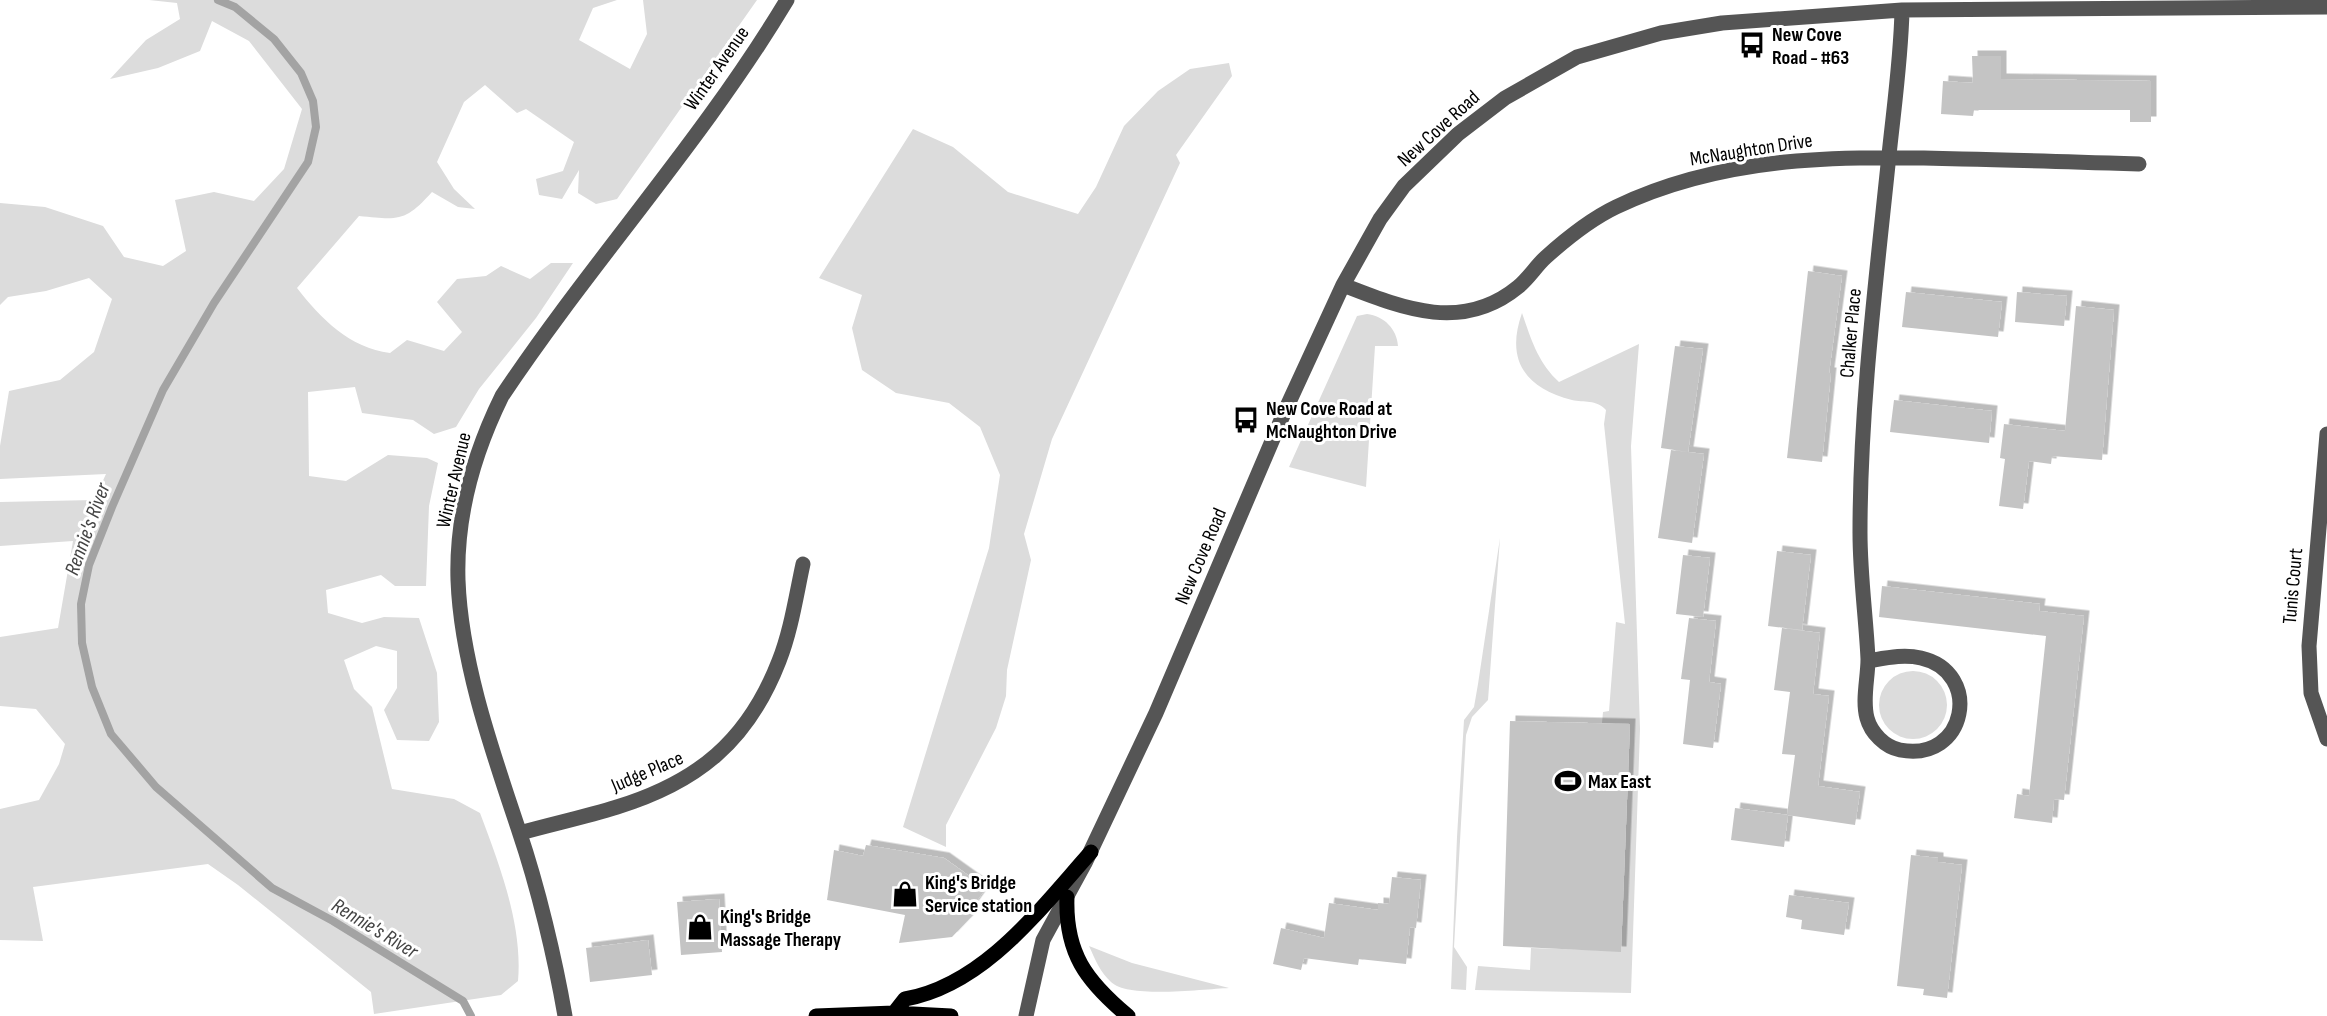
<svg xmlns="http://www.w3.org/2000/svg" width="2327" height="1016" viewBox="0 0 2327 1016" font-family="'Sofia Sans Condensed',sans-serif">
<defs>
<filter id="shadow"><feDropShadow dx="5.5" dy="-5.5" stdDeviation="0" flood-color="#0004"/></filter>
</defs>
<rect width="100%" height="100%" fill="#fff"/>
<path fill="#dcdcdc" d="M 149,0 L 617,0 L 593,8 L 579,40 L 630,69 L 647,34 L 643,0 L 757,0 L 617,199 L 596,204 L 578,193 L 579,170 L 562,199 L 539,195 L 536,179 L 563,171 L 574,142 L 526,109 L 517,113 L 485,85 L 464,102 L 437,162 L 454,189 L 475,209 L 458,207 L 432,192 C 405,222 399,220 359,216 L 297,288 C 321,319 350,348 390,353 L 407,340 L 444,351 L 462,332 L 437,302 L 457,279 L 486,276 L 501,266 L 530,279 L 551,263 L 573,263 L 536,318 L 479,389 L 456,427 L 434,434 L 413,420 L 362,413 L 355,387 L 308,392 L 309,476 L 346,481 L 388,455 L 427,458 L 438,463 L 429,506 L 426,586 L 395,586 L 381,575 L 326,590 L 328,613 L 362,623 L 384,617 L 419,618 L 437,673 L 439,722 L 429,741 L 397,740 L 384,710 L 397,688 L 397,651 L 376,646 L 344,660 L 354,689 L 372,707 L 392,789 L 454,799 L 480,813 C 499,864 523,925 518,981 L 501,995 L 374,1014 L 371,992 L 238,885 L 208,864 L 33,887 L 43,941 L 0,940 L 0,809 L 39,800 L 59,764 L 65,744 L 36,709 L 0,706 L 0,637 L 58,628 L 73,541 L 0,546 L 0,502 L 94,500 L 106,474 L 0,479 L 0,446 L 9,391 L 60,380 L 94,352 L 112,299 L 89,278 L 46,291 L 8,297 L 0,305 L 0,203 L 45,207 L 103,226 L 124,257 L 163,266 L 186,251 L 175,200 L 214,192 L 254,201 L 284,169 L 302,109 L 249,41 L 212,21 L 200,51 L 158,68 L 110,79 L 146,40 L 180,19 L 177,3 Z
M 1229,63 L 1232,76 L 1176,155 L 1180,163 L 1052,439 L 1024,534 L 1031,560 L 1007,670 L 1006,696 L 996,728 L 946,825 L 946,847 L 903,827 L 989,548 L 1000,475 L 980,427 L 949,403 L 896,393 L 862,370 L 852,328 L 862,295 L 819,278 L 913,129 L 953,147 L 1008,192 L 1078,214 L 1096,187 L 1124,126 L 1158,91 L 1190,69 Z
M 1522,313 C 1531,339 1538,363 1559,382 L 1639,344 L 1631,446 L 1640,729 L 1631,993 L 1475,990 L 1478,966 L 1530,970 L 1531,948 L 1621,951 L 1630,725 L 1602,723 L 1603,712 L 1609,711 L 1616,622 L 1625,624 L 1604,424 L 1606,410 C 1596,399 1584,403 1572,400 C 1526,388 1505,361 1522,313 Z
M 1367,314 C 1384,316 1397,329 1398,346 L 1375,346 L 1366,487 L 1289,467 L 1357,316 Z
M 1500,538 L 1488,700 L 1472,717 L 1466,735 L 1454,947 L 1467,967 L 1466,990 L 1451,989 L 1457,837 L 1464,720 L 1474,707 L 1478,684 Z
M1879 705a34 34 0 1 1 68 0a34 34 0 1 1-68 0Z
M 1089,946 L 1132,963 L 1229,988 C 1204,989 1128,999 1111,982 C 1100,972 1095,959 1089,946 Z"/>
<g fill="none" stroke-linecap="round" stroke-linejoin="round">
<path stroke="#a3a3a3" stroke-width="8" d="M 218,0 L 235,7 L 274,39 L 301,73 L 313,101 L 316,127 L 308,162 L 214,303 L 163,390 L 112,507 L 89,565 L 81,604 L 82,643 L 92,687 L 111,734 L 156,787 L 272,888 L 333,921 L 463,1001 L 471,1016"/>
</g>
<path fill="#c4c4c4" filter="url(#shadow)" d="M 1972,56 L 2001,56 L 2001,79 L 2151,81 L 2151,122 L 2130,122 L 2130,110 L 1974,110 L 1973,116 L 1941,114 L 1943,81 L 1973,83 Z
M 1808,271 L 1842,276 L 1829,373 L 1831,373 L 1822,462 L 1787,458 Z
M 1906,292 L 2002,302 L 1998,337 L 1902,327 Z
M 2017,292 L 2067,296 L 2064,326 L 2015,322 Z
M 2076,306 L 2114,310 L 2102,460 L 2052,456 L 2051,464 L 2029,461 L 2023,509 L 1999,506 L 2005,459 L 2000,458 L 2004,424 L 2065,431 Z
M 1675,346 L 1703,349 L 1688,452 L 1661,448 Z
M 1894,400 L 1992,411 L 1989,443 L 1890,432 Z
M 1671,450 L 1704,454 L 1692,543 L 1658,538 Z
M 1777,551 L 1811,555 L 1802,630 L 1768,626 Z
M 1683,555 L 1710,558 L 1703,617 L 1676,614 Z
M 1882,586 L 2040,604 L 2039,611 L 2084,616 L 2064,800 L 2054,799 L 2052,823 L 2014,818 L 2017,794 L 2029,796 L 2046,636 L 1879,617 Z
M 1689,618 L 1716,621 L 1709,682 L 1721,684 L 1713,748 L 1683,744 L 1690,680 L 1681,679 Z
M 1782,628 L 1820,633 L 1813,694 L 1829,696 L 1818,786 L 1860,792 L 1855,825 L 1787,815 L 1795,755 L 1782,754 L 1790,692 L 1774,690 Z
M 1510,721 L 1630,724 L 1621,952 L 1503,946 Z
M 1735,808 L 1788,815 L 1784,847 L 1731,840 Z
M 866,845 L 944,858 L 986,888 L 969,912 L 973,915 L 952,937 L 899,943 L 905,915 L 827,900 L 834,850 L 863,856 Z
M 1911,855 L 1938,858 L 1938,862 L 1962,865 L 1947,998 L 1923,995 L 1924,989 L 1897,986 Z
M 1392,877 L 1421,880 L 1416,928 L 1410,927 L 1406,964 L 1359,959 L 1358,965 L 1304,958 L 1301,970 L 1273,964 L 1281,928 L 1324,938 L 1329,903 L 1378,910 L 1378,903 L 1389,904 Z
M 1789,895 L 1849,903 L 1844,935 L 1801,929 L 1802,920 L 1786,917 Z
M 719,899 L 722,952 L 681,955 L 677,902 Z
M 648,940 L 652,975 L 590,982 L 586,948 Z"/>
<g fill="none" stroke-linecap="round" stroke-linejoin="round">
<path stroke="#555" stroke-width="15" d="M 1343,285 C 1402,308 1462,333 1518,287 C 1529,278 1536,266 1546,257 C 1566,239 1591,219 1616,207 C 1724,155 1845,155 1962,159 C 2021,160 2080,162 2139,164
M 2327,434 L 2309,646 L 2311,693 L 2327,739
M 1868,661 C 1886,658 1903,654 1921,658 C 1983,672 1967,763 1900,750 C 1885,747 1871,733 1867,718 C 1862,700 1868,678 1868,659 C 1866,617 1860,576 1860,533 C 1860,407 1876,281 1889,155 C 1894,107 1901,58 1902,10
M 520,833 C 552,824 585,817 617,807 C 698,782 748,741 779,661 C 791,631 796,596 803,564
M 565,1016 C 555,958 538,887 519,831 C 493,753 461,663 458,580 C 456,516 474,453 502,396 C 592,261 703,140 787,0
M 1026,1016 L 1043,940 L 1085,863 L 1156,713 L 1284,413 L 1343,285 L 1380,219 L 1404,186 L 1458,134 L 1505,98 L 1577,57 L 1661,33 L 1722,23 L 1902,10 L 2327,7"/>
<path stroke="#000" stroke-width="15" d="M 1067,897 C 1065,953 1086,981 1128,1016
M 894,1013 L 905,999 C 984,985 1040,909 1091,852
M 816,1016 L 894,1013 L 951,1016"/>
</g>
<defs>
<g id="bus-bare" transform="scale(2.07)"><path d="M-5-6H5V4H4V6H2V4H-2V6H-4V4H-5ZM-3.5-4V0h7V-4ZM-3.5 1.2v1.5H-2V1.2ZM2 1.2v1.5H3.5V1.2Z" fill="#000" stroke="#fff" stroke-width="2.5" paint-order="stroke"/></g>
<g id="stadium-bare" transform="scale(2.07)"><path d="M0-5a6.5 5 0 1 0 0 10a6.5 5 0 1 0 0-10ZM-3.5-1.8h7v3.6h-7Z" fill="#000" stroke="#fff" stroke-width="2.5" paint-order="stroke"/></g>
<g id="shop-bare" transform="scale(2.07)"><path d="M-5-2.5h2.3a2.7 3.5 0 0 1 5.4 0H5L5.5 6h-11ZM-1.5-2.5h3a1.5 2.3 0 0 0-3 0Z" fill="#000" stroke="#fff" stroke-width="2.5" paint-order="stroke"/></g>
</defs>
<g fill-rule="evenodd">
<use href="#bus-bare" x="1752" y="45"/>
<use href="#bus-bare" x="1246" y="420"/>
<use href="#stadium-bare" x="1568" y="781"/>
<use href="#shop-bare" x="905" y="894"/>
<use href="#shop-bare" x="700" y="927"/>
</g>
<g text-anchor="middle" stroke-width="6" stroke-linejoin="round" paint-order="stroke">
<g font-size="20" font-weight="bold" fill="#000" stroke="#fff" text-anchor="start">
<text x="1772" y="41">New Cove<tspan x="1772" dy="23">Road - #63</tspan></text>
<text x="1266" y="415">New Cove Road at<tspan x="1266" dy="23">McNaughton Drive</tspan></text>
<text x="1588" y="788">Max East</text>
<text x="925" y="889">King's Bridge<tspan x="925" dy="23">Service station</tspan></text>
<text x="720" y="923">King's Bridge<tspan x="720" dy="23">Massage Therapy</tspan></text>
</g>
<g font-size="20" fill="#000" stroke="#fff">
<text transform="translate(716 68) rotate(-55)" y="7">Winter Avenue</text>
<text transform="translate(1438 128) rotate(-42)" y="7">New Cove Road</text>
<text transform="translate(1751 149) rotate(-9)" y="7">McNaughton Drive</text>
<text transform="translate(1850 333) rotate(-85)" y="7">Chalker Place</text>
<text transform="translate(453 480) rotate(-77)" y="7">Winter Avenue</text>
<text transform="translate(1200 556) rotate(-67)" y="7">New Cove Road</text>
<text transform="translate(2292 586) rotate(-85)" y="7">Tunis Court</text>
<text transform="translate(647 771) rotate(-23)" y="7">Judge Place</text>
</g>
<g font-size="21" font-style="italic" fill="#444" stroke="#fff">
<text transform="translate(87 529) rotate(-70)" y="7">Rennie's River</text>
<text transform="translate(375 928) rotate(31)" y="7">Rennie's River</text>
</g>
</g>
</svg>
